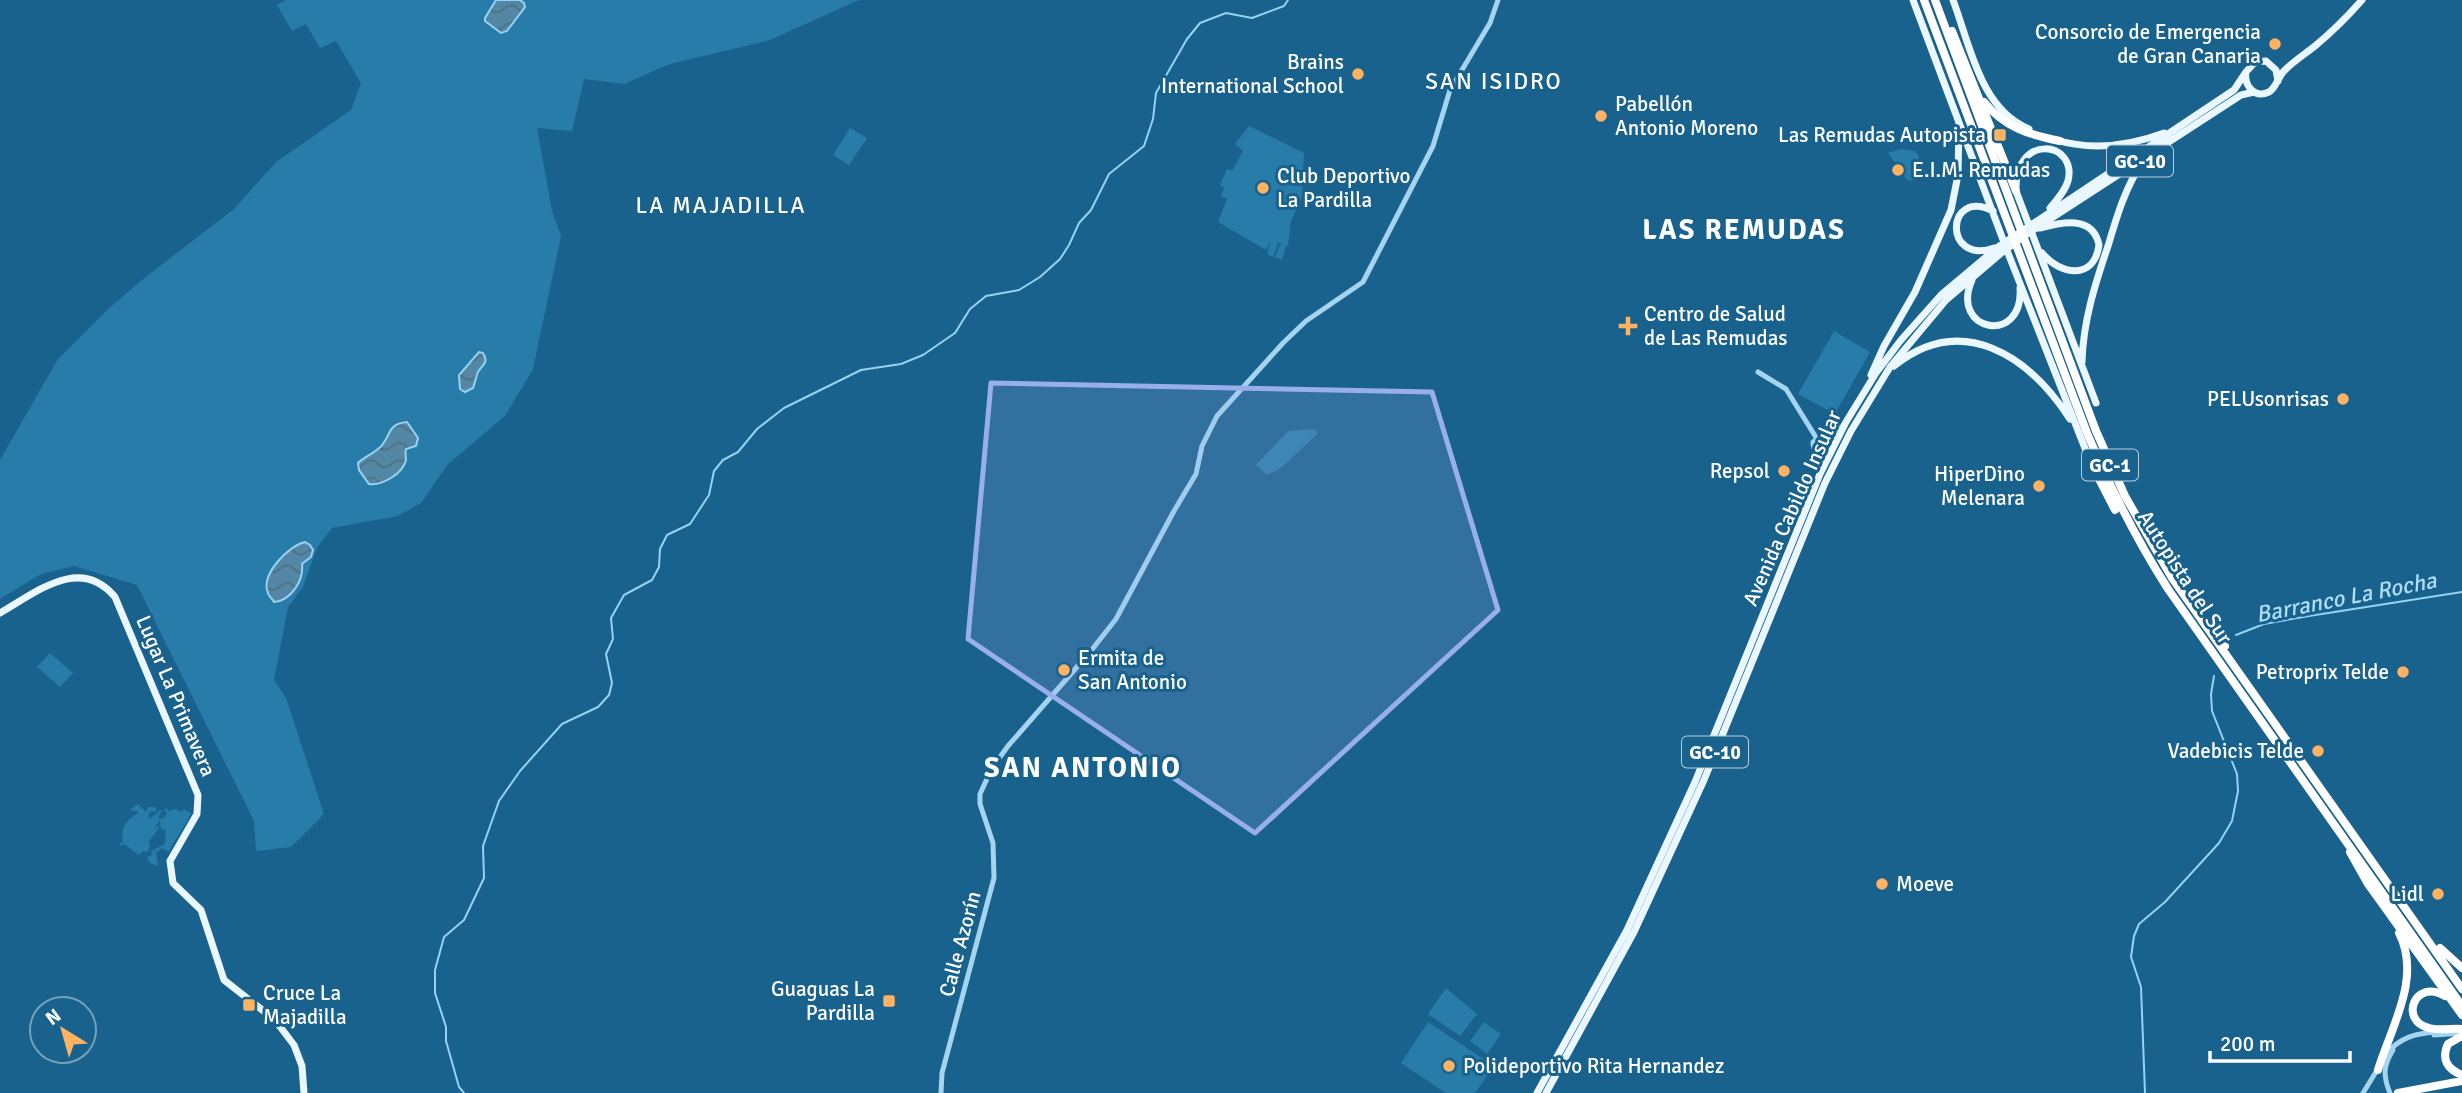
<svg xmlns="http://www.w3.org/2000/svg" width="2462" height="1093" viewBox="0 0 2462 1093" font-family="Signika,sans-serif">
<defs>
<pattern id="water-waves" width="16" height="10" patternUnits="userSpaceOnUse" patternTransform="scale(1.75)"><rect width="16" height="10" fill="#5387a5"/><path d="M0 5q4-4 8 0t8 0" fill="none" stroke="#506f81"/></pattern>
</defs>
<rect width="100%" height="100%" fill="#18628d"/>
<path fill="#287caa" d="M 286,0 L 859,0 L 770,40 L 670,64 L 624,84 L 584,79 L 572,131 L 537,128 L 552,211 L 561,236 L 533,369 L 505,416 L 448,464 L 421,503 L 398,516 L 332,528 L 317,548 L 303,587 L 288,607 L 274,680 L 286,698 L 324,814 L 291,847 L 256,851 L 254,821 L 137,585 L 74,566 L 41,574 L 0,599 L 0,460 L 58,359 L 107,310 L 143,279 L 234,209 L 276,162 L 351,110 L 361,83 L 336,41 L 320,48 L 306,24 L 292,31 L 277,5 Z
M 1249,126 L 1304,153 L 1302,197 L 1291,221 L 1288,246 L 1286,246 L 1282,260 L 1275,257 L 1280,245 L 1283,244 L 1276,242 L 1278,244 L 1273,257 L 1267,254 L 1271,241 L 1266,250 L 1218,222 L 1227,199 L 1221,196 L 1224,188 L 1220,185 L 1227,169 L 1232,171 L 1243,151 L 1235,144 Z
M 850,128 L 867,138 L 849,165 L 833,155 Z
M 1901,149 L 1915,151 L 1919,156 L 1916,175 L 1912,181 L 1907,180 L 1888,153 Z
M 1834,331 L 1870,352 L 1835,414 L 1798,394 Z
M 1314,429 L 1317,432 L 1316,435 L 1281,468 L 1267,475 L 1256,465 L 1288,431 Z
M 50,653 L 73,673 L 60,687 L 37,667 Z
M 138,804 L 146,812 L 148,807 L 154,807 L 157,810 L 155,812 L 151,811 L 148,816 L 150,819 L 160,810 L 162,810 L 158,819 L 164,818 L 167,813 L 164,810 L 166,808 L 169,811 L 175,809 L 182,812 L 183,809 L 191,813 C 184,829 174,840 169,852 L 162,848 L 156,853 L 158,866 L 150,863 L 147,857 L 152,855 L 151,851 L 165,844 L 166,830 L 161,829 L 160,820 L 155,826 L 156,828 L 158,825 L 159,828 L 149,841 L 150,847 L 147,852 L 143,851 L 139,855 L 124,844 L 122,846 L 119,844 L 123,842 C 120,826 126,821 139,812 L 130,810 Z
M 1446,988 L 1477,1014 L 1460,1036 L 1428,1014 Z
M 1428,1022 L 1494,1066 L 1475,1093 L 1446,1093 L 1401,1063 Z
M 1484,1022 L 1501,1034 L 1487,1054 L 1470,1041 Z"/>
<path fill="url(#water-waves)" stroke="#96d2f1" stroke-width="2" d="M 496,0 L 520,0 L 524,3 L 525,7 L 507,31 L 501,33 L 485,21 L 485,18 Z
M 479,352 L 483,353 C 489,363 483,364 478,372 C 476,377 475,383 473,388 L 465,392 L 460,389 L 459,375 Z
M 407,422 L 418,438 L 416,446 L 406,449 C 405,452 406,456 406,460 C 403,474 381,486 369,484 L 359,470 L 358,463 C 364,457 371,455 378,449 C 392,438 385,424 407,422 Z
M 305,542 L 310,545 L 313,550 L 311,557 L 302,564 C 304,580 291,601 274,602 C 273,600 268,595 268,593 C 260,575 288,546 305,542 Z"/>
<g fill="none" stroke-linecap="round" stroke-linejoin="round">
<path stroke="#96d2f1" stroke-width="2" d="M 2236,635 L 2264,624 L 2309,616 L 2462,592
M 464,1093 L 459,1087 L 446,1041 L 446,1027 L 435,993 L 435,970 L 444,937 L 464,920 L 484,878 L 483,846 L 499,801 L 520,771 L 562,724 L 598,707 L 609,695 L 612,683 L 606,654 L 613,639 L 611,618 L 624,595 L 652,580 L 659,567 L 660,549 L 667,535 L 690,524 L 709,495 L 714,471 L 723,460 L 738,452 L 757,429 L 784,408 L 861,370 L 901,364 L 923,355 L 955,333 L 970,309 L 986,296 L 1019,290 L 1040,277 L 1060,259 L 1069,245 L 1079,223 L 1091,210 L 1109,174 L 1144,146 L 1153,119 L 1156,93 L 1187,39 L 1200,23 L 1226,13 L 1252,18 L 1284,6 L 1288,0
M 2145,1093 L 2141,987 L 2131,957 L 2134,936 L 2139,924 L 2165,902 L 2219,843 L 2232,821 L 2238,791 L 2237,774 L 2212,711 L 2211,694 L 2214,676"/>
<path stroke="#a4d4ef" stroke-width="5" d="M 1758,372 L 1786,389 L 1817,439
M 1815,451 L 1824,450 L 1826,445 L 1823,439
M 1823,469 C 1821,460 1812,450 1813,442 L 1817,439 L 1830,437 L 1844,424
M 2434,1035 L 2462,1033
M 2385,1055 C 2400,1037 2416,1033 2438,1032
M 941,1093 L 942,1073 L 994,878 L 993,843 L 980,804 L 980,794 L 992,768 L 1008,746 L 1090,652 L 1116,619 L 1174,511 L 1196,474 L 1202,446 L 1217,416 L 1283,343 L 1306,321 L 1363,282 L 1433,146 L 1450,90 L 1490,23 L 1498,0
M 2363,1093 L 2379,1067
M 2390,1093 C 2383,1076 2383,1066 2393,1050"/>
<path stroke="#ebf7ff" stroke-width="7" d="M 1913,0 L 2008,253 L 2090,461 L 2100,481
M 1953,0 C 1970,45 1980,109 2029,129
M 2278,81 L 2276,70 L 2266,61 L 2255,62 L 2246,72 C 2244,85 2254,99 2269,92 C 2277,87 2278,76 2285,70 C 2294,61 2305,54 2315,46 C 2332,32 2348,16 2362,0
M 2056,140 C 2093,151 2129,146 2164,133
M 2050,208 C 2057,200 2065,191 2068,181 C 2078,141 2014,132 2016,191 L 2096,403
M 1993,211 C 1945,187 1943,266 1994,248
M 2040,228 C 2062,222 2093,215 2099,245 C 2094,281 2060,275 2042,253
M 1972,280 C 1949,332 2024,346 2020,288
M 2082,362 C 2083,322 2095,284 2108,246 C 2117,216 2125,188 2143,161
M 1894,366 C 1962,311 2029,356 2070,419
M 1871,375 L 1884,346 L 1915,292 L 1951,210 L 1958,175 L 1959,123
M 0,613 C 37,592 80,555 115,597 L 198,795 L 197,814 L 170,861 L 173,883 L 201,910 L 224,980 L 275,1020 L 294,1045 L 302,1066 L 304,1093
M 1537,1093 L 1627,930 L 1695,782 L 1820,474 L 1846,422 L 1876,373 L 1901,340 L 1941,295 L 1998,247 L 2234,90 L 2246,72
M 1546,1093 L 1634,932 L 1704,780 L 1825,483 L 1851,431 L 1890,367 L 1946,300 L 2000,254 L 2027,234 L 2241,95 L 2254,92"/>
<path stroke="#fff" stroke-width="8" d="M 1924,0 L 2087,433 C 2110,487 2136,539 2168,589 L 2462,1006
M 1935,0 L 2096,431 L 2125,496 L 2172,578 L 2462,989
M 1952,31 L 2016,191
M 1984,102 C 2004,127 2029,135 2060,141
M 2100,481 L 2115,510
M 2215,626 L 2225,646
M 2350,852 L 2368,884 L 2462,1015
M 2440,948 L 2462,968
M 2445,996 C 2414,978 2399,1021 2429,1028 C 2439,1031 2451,1028 2462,1029
M 2462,1036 L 2448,1044 C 2441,1059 2447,1069 2462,1075
M 2378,1070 C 2391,1027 2422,978 2399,933
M 2398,1093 L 2462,1081"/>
</g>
<path fill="#99afed" fill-opacity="0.2" stroke="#99afed" stroke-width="5" stroke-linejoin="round" d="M 991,383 L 1432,392 L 1498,610 L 1255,833 L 968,639 Z"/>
<g fill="#ffb261" stroke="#18628d" stroke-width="2.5">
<circle cx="2275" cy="44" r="7"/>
<circle cx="1358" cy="74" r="7"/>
<circle cx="1601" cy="116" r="7"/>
<rect x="1993" y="128" width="14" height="14" rx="3.5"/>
<circle cx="1898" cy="170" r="7"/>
<circle cx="1263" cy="188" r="7"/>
<path d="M1624.5 315.5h7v7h7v7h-7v7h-7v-7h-7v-7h7z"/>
<circle cx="2343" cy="399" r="7"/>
<circle cx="1784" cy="471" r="7"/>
<circle cx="2039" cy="486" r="7"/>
<circle cx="1064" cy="670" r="7"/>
<circle cx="2403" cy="672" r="7"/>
<circle cx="2318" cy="751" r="7"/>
<circle cx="1882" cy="884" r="7"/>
<circle cx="2438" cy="894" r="7"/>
<rect x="882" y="994" width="14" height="14" rx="3.5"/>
<rect x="242" y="998" width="14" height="14" rx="3.5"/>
<circle cx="1449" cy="1066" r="7"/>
</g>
<g text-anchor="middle" stroke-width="6" stroke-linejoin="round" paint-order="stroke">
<g fill="#18628d" stroke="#bad0dd" stroke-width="2">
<rect x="2107" y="145.5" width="66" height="31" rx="5"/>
<rect x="2082" y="449.5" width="56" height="31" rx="5"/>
<rect x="1682" y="736.5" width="66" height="31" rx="5"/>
</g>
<g font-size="19" font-weight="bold" fill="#fff">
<text x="2140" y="168">GC-10</text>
<text x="2110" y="472">GC-1</text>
<text x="1715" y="759">GC-10</text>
</g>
<g font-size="21" fill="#fff" stroke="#18628d" text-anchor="end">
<text x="2261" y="39">Consorcio de Emergencia<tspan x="2261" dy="24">de Gran Canaria</tspan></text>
<text x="1344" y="69">Brains<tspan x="1344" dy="24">International School</tspan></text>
<text x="1615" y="111" text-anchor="start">Pabellón<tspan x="1615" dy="24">Antonio Moreno</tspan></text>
<text x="1986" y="142">Las Remudas Autopista</text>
<text x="1912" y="177" text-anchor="start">E.I.M. Remudas</text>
<text x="1277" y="183" text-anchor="start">Club Deportivo<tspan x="1277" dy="24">La Pardilla</tspan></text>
<text x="1644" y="321" text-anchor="start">Centro de Salud<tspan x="1644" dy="24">de Las Remudas</tspan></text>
<text x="2329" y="406">PELUsonrisas</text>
<text x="1770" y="478">Repsol</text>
<text x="2025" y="481">HiperDino<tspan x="2025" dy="24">Melenara</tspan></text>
<text x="1078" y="665" text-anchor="start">Ermita de<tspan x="1078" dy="24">San Antonio</tspan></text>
<text x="2389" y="679">Petroprix Telde</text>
<text x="2304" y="758">Vadebicis Telde</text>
<text x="1896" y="891" text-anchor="start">Moeve</text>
<text x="2424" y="901">Lidl</text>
<text x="875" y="996">Guaguas La<tspan x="875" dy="24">Pardilla</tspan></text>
<text x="263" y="1000" text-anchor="start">Cruce La<tspan x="263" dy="24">Majadilla</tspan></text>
<text x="1463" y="1073" text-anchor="start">Polideportivo Rita Hernandez</text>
</g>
<g font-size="21" fill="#fff" stroke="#18628d">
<text transform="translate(1792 508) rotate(-66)" y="7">Avenida Cabildo Insular</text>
<text transform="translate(2185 577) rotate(57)" y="7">Autopista del Sur</text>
<text transform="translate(176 696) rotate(67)" y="7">Lugar La Primavera</text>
<text transform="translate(960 944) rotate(-75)" y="7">Calle Azorín</text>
</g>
<g font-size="23" letter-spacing="2" fill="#fff" stroke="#18628d">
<text x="1494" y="89">SAN ISIDRO</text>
<text x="721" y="213">LA MAJADILLA</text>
</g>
<g font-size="23" font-style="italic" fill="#b0ddf6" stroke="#18628d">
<text transform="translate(2346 597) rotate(-11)" y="8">Barranco La Rocha</text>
</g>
<g font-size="28" font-weight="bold" letter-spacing="2" fill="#fff" stroke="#18628d">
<text x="1744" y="239">LAS REMUDAS</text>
<text x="1083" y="777">SAN ANTONIO</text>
</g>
</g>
<g transform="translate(63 1030) rotate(323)"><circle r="33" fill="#18628d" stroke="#74a1bb" stroke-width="2"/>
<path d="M0-5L12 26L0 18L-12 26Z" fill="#ffb261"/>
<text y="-10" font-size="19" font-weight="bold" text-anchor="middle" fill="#ffffff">N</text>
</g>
<path d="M2210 1051v10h140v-10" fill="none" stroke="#ffffff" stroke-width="3.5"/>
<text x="2220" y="1051" font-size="21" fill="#ffffff" stroke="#18628d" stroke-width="5" paint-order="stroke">200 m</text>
</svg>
